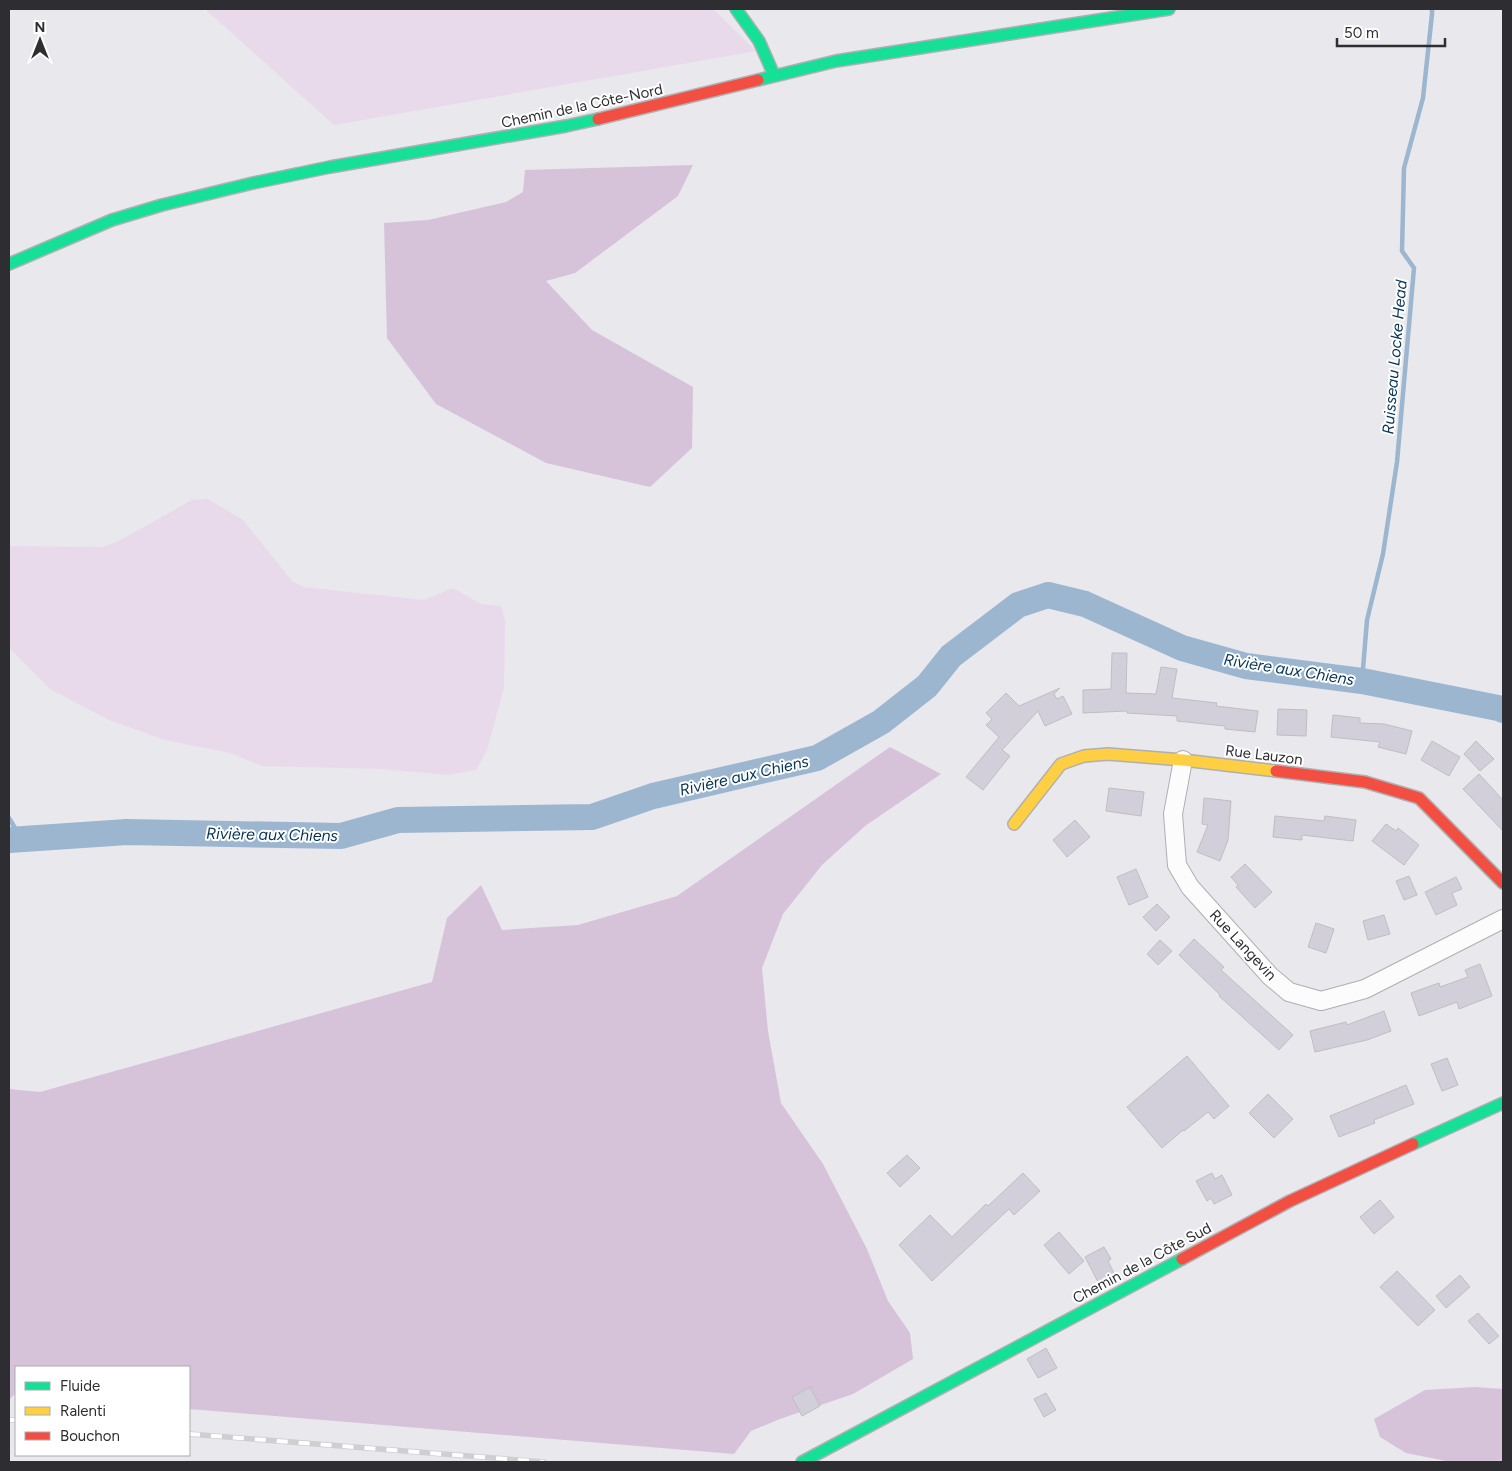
<svg xmlns="http://www.w3.org/2000/svg" width="1512" height="1471" viewBox="0 0 1512 1471" font-family="Figtree,sans-serif">
<rect width="100%" height="100%" fill="#e8e8ed"/>
<path fill="#e8daeb" d="M 205,9 L 713,9 L 756,51 L 334,125 Z
M 208,499 L 243,520 L 292,581 L 303,587 L 424,600 L 453,588 L 481,604 L 501,606 L 505,621 L 504,688 L 487,750 L 476,770 L 449,775 L 380,769 L 262,766 L 230,753 L 165,740 L 109,720 L 50,689 L 12,651 L 9,646 L 9,546 L 102,547 L 117,542 L 192,500 Z"/>
<path fill="#d6c3da" d="M 693,165 L 678,196 L 575,273 L 546,281 L 592,330 L 693,387 L 692,448 L 650,487 L 546,463 L 436,404 L 387,338 L 384,223 L 428,220 L 506,202 L 523,192 L 525,170 Z
M 890,747 L 941,774 L 865,826 L 822,865 L 783,914 L 762,968 L 768,1031 L 781,1103 L 823,1164 L 867,1249 L 888,1301 L 910,1333 L 913,1359 L 853,1394 L 780,1419 L 751,1431 L 734,1454 L 189,1409 L 189,1367 L 16,1367 L 16,1395 L 14,1395 L 9,1400 L 9,1089 L 40,1092 L 432,982 L 447,918 L 481,885 L 502,930 L 578,925 L 677,896 Z
M 1475,1387 L 1503,1389 L 1503,1462 L 1451,1462 L 1406,1453 L 1380,1437 L 1374,1419 L 1425,1390 Z"/>
<g fill="none" stroke-linecap="round" stroke-linejoin="round">
<path stroke="#9cb6d0" stroke-width="4.5" d="M 1362,681 L 1367,620 L 1383,554 L 1397,462 L 1414,268 L 1402,251 L 1404,168 L 1423,98 L 1432,14 L 1432,9
M 9,818 L 21,838"/>
<path stroke="#9cb6d0" stroke-width="26" d="M 9,840 L 127,832 L 341,836 L 398,820 L 592,817 L 653,796 L 817,758 L 881,722 L 927,686 L 951,656 L 1018,605 L 1048,595 L 1085,604 L 1182,648 L 1246,666 L 1362,681 L 1498,708 L 1503,710"/>
</g>
<path fill="#d3cfda" stroke="#bfbec2" d="M 1112,653 L 1127,653 L 1126,693 L 1156,694 L 1161,667 L 1177,669 L 1172,698 L 1217,703 L 1216,706 L 1258,711 L 1255,732 L 1225,729 L 1225,726 L 1177,721 L 1177,716 L 1127,713 L 1127,711 L 1083,713 L 1083,690 L 1111,689 Z
M 1060,688 L 1054,694 L 1057,699 L 1063,696 L 1072,714 L 1045,726 L 1038,711 L 1002,750 L 1010,756 L 983,790 L 966,777 L 999,737 L 986,725 L 992,719 L 986,713 L 1006,693 L 1019,706 Z
M 1278,709 L 1307,710 L 1306,736 L 1277,735 Z
M 1333,715 L 1360,718 L 1360,723 L 1384,724 L 1412,731 L 1406,754 L 1378,747 L 1380,742 L 1331,737 Z
M 1432,741 L 1460,757 L 1449,776 L 1421,760 Z
M 1476,741 L 1494,759 L 1480,771 L 1464,754 Z
M 1479,774 L 1503,800 L 1503,831 L 1463,789 Z
M 1109,788 L 1144,792 L 1141,816 L 1106,811 Z
M 1204,798 L 1231,801 L 1228,840 L 1220,861 L 1197,852 L 1208,825 L 1202,824 Z
M 1275,816 L 1324,821 L 1325,816 L 1356,820 L 1353,841 L 1302,835 L 1302,840 L 1273,837 Z
M 1075,820 L 1090,837 L 1067,857 L 1053,840 Z
M 1386,824 L 1396,831 L 1398,828 L 1419,845 L 1404,865 L 1372,841 Z
M 1245,864 L 1272,892 L 1255,908 L 1236,887 L 1238,885 L 1231,877 Z
M 1136,869 L 1148,897 L 1129,905 L 1117,877 Z
M 1409,876 L 1417,895 L 1404,900 L 1396,881 Z
M 1456,877 L 1462,889 L 1452,893 L 1457,905 L 1436,915 L 1425,892 Z
M 1157,904 L 1170,917 L 1156,931 L 1143,917 Z
M 1384,915 L 1390,934 L 1368,940 L 1363,921 Z
M 1316,923 L 1334,929 L 1326,953 L 1308,947 Z
M 1194,939 L 1224,967 L 1221,970 L 1293,1035 L 1279,1050 L 1219,996 L 1220,995 L 1179,955 Z
M 1160,940 L 1172,951 L 1158,965 L 1147,954 Z
M 1480,964 L 1492,996 L 1459,1009 L 1457,1002 L 1419,1016 L 1411,993 L 1439,983 L 1440,987 L 1468,977 L 1465,970 Z
M 1384,1011 L 1391,1031 L 1367,1040 L 1315,1052 L 1310,1031 L 1346,1022 L 1347,1025 Z
M 1187,1056 L 1229,1106 L 1214,1119 L 1208,1112 L 1184,1131 L 1183,1130 L 1162,1148 L 1127,1107 Z
M 1447,1058 L 1458,1085 L 1442,1091 L 1431,1064 Z
M 1406,1085 L 1414,1104 L 1374,1120 L 1375,1123 L 1339,1137 L 1330,1116 Z
M 1268,1094 L 1293,1119 L 1274,1138 L 1249,1113 Z
M 907,1155 L 920,1168 L 900,1187 L 887,1173 Z
M 1023,1173 L 1040,1191 L 1014,1215 L 1009,1209 L 932,1281 L 899,1245 L 930,1215 L 952,1237 L 986,1204 L 988,1206 Z
M 1212,1173 L 1215,1179 L 1222,1175 L 1232,1195 L 1214,1204 L 1211,1198 L 1207,1201 L 1196,1181 Z
M 1380,1200 L 1394,1217 L 1374,1234 L 1360,1217 Z
M 1059,1232 L 1084,1261 L 1069,1274 L 1044,1245 Z
M 1104,1247 L 1111,1259 L 1108,1261 L 1114,1273 L 1098,1282 L 1085,1257 Z
M 1397,1271 L 1435,1310 L 1418,1326 L 1380,1287 Z
M 1460,1275 L 1470,1287 L 1446,1308 L 1436,1296 Z
M 1478,1313 L 1499,1336 L 1489,1344 L 1468,1321 Z
M 1046,1348 L 1057,1368 L 1038,1378 L 1027,1359 Z
M 810,1387 L 820,1406 L 802,1416 L 792,1397 Z
M 1046,1393 L 1056,1410 L 1044,1417 L 1034,1399 Z"/>
<g fill="none" stroke-linecap="round" stroke-linejoin="round">
<g stroke="#afafb3" stroke-width="20">
<path id="street" d="M 1183,760 L 1173,814 L 1177,865 L 1190,887 L 1270,976 L 1289,992 L 1321,1001 L 1365,989 L 1503,919"/>
</g>
<g stroke="#afafb3" stroke-width="14">
<path id="fast" d="M 736,9 L 759,41 L 774,75
M 758,80 L 836,61 L 1169,9
M 9,264 L 112,220 L 162,205 L 253,183 L 330,167 L 566,126 L 598,119
M 1413,1144 L 1503,1103
M 802,1462 L 1182,1259"/>
</g>
<g stroke="#afafb3" stroke-width="14">
<path id="slow" d="M 1014,824 L 1061,764 L 1084,756 L 1108,754 L 1183,760 L 1276,771"/>
</g>
<g stroke="#afafb3" stroke-width="14">
<path id="jam" d="M 598,119 L 758,80
M 1276,771 L 1365,782 L 1419,798 L 1503,883
M 1182,1259 L 1290,1201 L 1413,1144"/>
</g>
<use href="#street" stroke="#fcfcfc" stroke-width="18"/>
<use href="#fast" stroke="#16e098" stroke-width="11"/>
<use href="#slow" stroke="#ffcf43" stroke-width="11"/>
<use href="#jam" stroke="#f24e42" stroke-width="11"/>
<g stroke="#cfcfd1" stroke-width="5.5">
<path id="rail" d="M 9,1420 L 16,1420
M 189,1434 L 544,1462"/>
</g>
<use href="#rail" stroke="#fff" stroke-width="4" stroke-dasharray="11" stroke-linecap="butt"/>
</g>
<g text-anchor="middle" stroke-width="4" stroke-linejoin="round" paint-order="stroke">
<g font-size="15" fill="#2e2e32" stroke="#fff">
<text transform="translate(582 106) rotate(-12)" y="5">Chemin de la Côte-Nord</text>
<text transform="translate(1264 755) rotate(7)" y="5">Rue Lauzon</text>
<text transform="translate(1243 945) rotate(47)" y="5">Rue Langevin</text>
<text transform="translate(1142 1263) rotate(-28)" y="5">Chemin de la Côte Sud</text>
</g>
<g font-size="16" font-style="italic" fill="#053355" stroke="#fff">
<text transform="translate(1394 357) rotate(-85)" y="6">Ruisseau Locke Head</text>
<text transform="translate(1289 669) rotate(9)" y="6">Rivière aux Chiens</text>
<text transform="translate(744 775) rotate(-13)" y="6">Rivière aux Chiens</text>
<text transform="translate(272 834) rotate(1)" y="6">Rivière aux Chiens</text>
</g>
</g>
<rect width="1512" height="1471" fill="none" stroke="#2e2e32" stroke-width="20"/>
<rect x="15" y="1366" width="175" height="90" fill="#ffffff" stroke="#ababad"/>
<rect x="25" y="1382" width="25" height="8" fill="#16e098" stroke="#ababad"/>
<text x="60" y="1391" font-size="15" fill="#2e2e32">Fluide</text>
<rect x="25" y="1407" width="25" height="8" fill="#ffcf43" stroke="#ababad"/>
<text x="60" y="1416" font-size="15" fill="#2e2e32">Ralenti</text>
<rect x="25" y="1432" width="25" height="8" fill="#f24e42" stroke="#ababad"/>
<text x="60" y="1441" font-size="15" fill="#2e2e32">Bouchon</text>
<g transform="translate(40 40)" stroke="#ffffff" stroke-width="4" paint-order="stroke">
<path d="M0-4L9 19L0 12L-9 19Z" fill="#2e2e32"/>
<text y="-8" font-size="14" font-weight="bold" text-anchor="middle" fill="#2e2e32">N</text>
</g>
<path d="M1337 38v8h108v-8" fill="none" stroke="#2e2e32" stroke-width="2.5"/>
<text x="1344" y="38" font-size="15" fill="#2e2e32" stroke="#ffffff" stroke-width="4" paint-order="stroke">50 m</text>
</svg>
